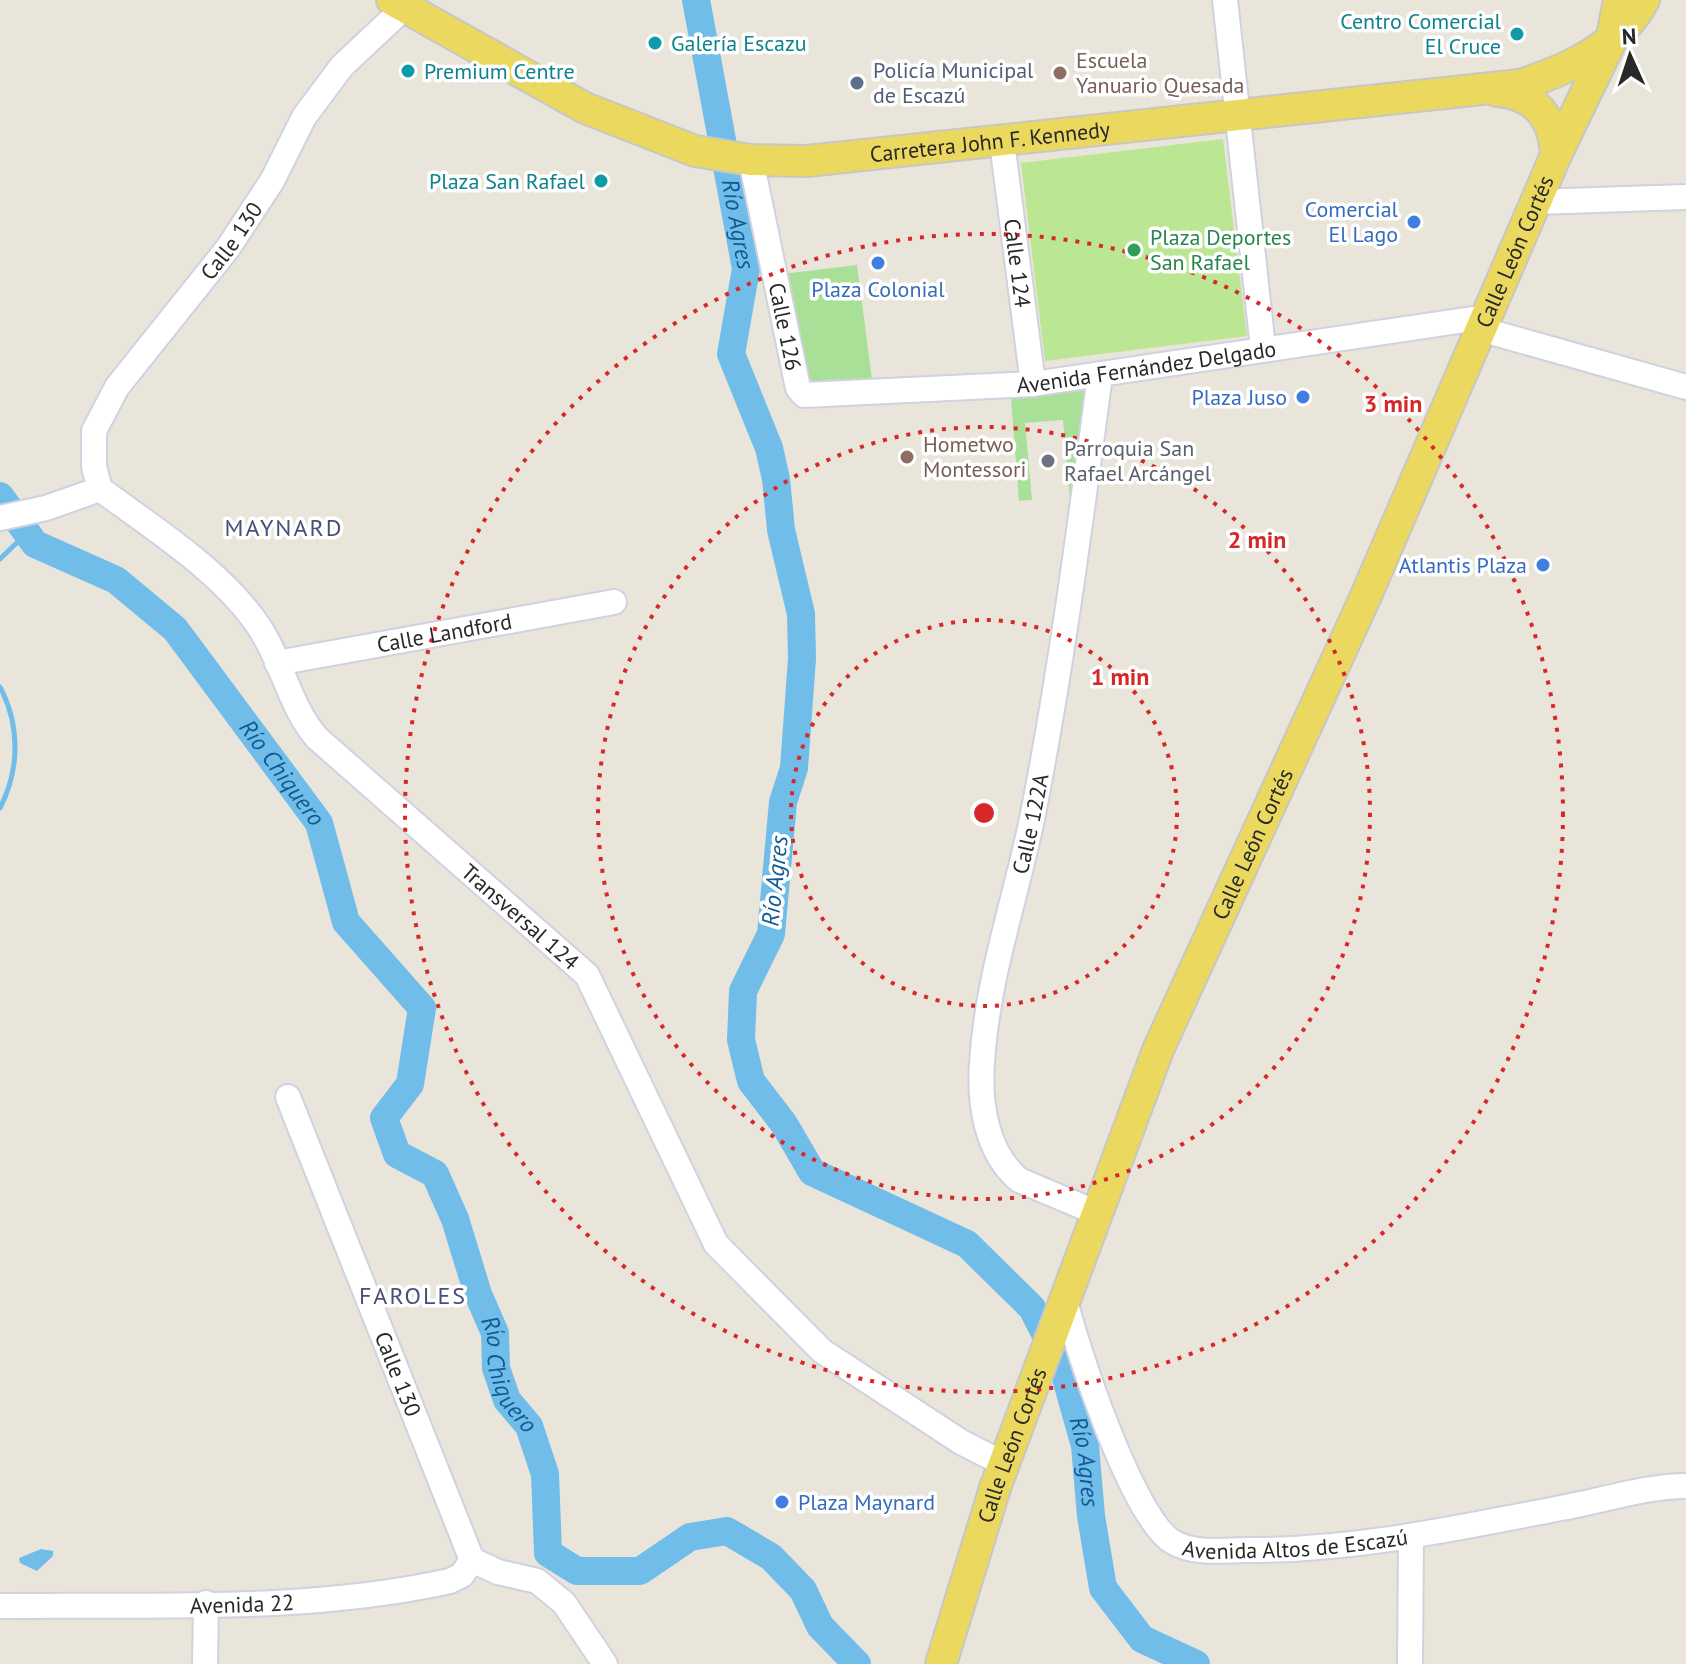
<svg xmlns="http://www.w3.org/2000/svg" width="1686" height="1664" viewBox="0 0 1686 1664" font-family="'PT Sans',sans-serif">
<rect width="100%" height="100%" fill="#eae5da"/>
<path fill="#a9e098" d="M 857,265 L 873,387 L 805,390 L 782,274 Z
M 1090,390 L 1070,500 L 1063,420 L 1025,423 L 1032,500 L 1019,501 L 1011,398 Z"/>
<path fill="#bbe794" d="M 1223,139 L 1247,336 L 1045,361 L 1021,163 Z"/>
<path fill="#70bdea" d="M 41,1549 L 53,1551 L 53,1556 L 37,1571 L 20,1563 L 19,1558 Z"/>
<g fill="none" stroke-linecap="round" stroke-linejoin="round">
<path stroke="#70bdea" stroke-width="5" d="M 0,559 L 27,533
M 0,687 C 20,725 20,769 0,808"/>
<g stroke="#70bdea" stroke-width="28">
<path id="s1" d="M 696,0 L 746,269 L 731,354 L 769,448 L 776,479 L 781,530 L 801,614 L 802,659 L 794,768 L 783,802 L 771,934 L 743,991 L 741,1040 L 751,1081 L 784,1124 L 812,1172 L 967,1244 L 1032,1308 L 1064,1371 L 1085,1446 L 1091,1516 L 1103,1588 L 1142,1639 L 1196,1664"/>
<path id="s2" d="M 0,496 L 35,544 L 116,580 L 175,629 L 319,823 L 346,922 L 422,1008 L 410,1084 L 384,1118 L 397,1154 L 435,1174 L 455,1219 L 478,1294 L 495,1333 L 496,1368 L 507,1400 L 529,1426 L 545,1474 L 548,1553 L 577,1571 L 640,1571 L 690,1537 L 727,1531 L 771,1557 L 803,1590 L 820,1626 L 857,1664"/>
</g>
<g stroke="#d0d1e1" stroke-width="28">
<g id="minor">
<path d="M 1225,0 L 1263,348"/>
<path id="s3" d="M 1002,142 L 1033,384"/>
<path id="s4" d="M 751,160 L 798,388 L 804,395 L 1033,384 L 1486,317"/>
<path d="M 1536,202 L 1686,197"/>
<path d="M 1480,329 L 1686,387"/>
<path id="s5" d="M 100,489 C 153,528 226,574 261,630 C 283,664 290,707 317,738 L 587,975 L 716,1244 L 822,1351 L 961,1442 L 1004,1464"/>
<path id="s6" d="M 100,489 L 94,467 L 94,431 L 117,387 L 228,248 L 272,181 L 304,117 L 342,66 L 405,7"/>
<path d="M 0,518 L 46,508 L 100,489"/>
<path id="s7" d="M 277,663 L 614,602"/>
<path id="s8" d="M 288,1097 L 472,1560"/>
<path id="s9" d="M 1095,1212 L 1019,1180 C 986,1152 979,1103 982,1063 C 987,979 1015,901 1032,819 C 1061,673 1080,524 1100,376"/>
<path id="s10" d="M 1064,1296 C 1075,1344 1133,1520 1173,1542 C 1195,1555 1226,1550 1250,1550 C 1356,1550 1458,1528 1561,1508 C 1601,1501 1646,1486 1686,1486"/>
<path d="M 472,1560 L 498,1572 L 537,1581 L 564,1603 L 605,1664"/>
<path id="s11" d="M 0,1606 C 149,1604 305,1613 450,1581 L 462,1575 L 472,1560"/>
<path d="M 205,1664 L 206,1603"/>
<path d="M 1410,1664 L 1411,1537"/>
</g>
</g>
<g stroke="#c7c7c7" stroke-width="34">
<g id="major">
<path id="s12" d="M 392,0 L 585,108 L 695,151 L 751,160 L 807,161 L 1520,85 C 1569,69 1619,47 1644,0"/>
<path d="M 1497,91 C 1535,93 1554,119 1556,155"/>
<path id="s13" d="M 941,1664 L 995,1488 L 1158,1050 L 1365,598 L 1556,155 L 1611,41 L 1619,0"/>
</g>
</g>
<use href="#minor" stroke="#fff" stroke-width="24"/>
<use href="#major" stroke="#ebd85e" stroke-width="30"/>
</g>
<g fill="none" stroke="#d62828" stroke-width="4" stroke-dasharray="4 8">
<circle cx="984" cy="813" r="193"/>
<circle cx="984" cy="813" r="386"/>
<circle cx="984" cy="813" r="579"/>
</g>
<g fill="#0f9aa8" stroke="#fff" stroke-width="3">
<circle cx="1517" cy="34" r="8"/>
<circle cx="655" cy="43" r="8"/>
<circle cx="408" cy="71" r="8"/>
<circle cx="601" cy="181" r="8"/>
</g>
<g fill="#8d6e63" stroke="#fff" stroke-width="3">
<circle cx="1060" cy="73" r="8"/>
<circle cx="907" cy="457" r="8"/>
</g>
<circle fill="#5c6f8a" stroke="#fff" stroke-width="3" cx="857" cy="83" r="8"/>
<g fill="#3f7fe0" stroke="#fff" stroke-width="3">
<circle cx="1414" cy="222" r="8"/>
<circle cx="878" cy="263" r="8"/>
<circle cx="1303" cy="397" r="8"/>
<circle cx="1543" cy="565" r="8"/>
<circle cx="782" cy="1502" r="8"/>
</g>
<circle fill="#2e9e5b" stroke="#fff" stroke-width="3" cx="1134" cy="250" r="8"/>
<circle fill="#6b7280" stroke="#fff" stroke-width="3" cx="1048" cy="461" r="8"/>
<g text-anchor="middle" stroke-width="7" stroke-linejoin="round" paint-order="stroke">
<g font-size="22" fill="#0d838f" stroke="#fff" text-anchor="end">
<text x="1501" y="29">Centro Comercial<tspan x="1501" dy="25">El Cruce</tspan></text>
<text x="671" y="51" text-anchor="start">Galería Escazu</text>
<text x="424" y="79" text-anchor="start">Premium Centre</text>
<text x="585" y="189">Plaza San Rafael</text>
</g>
<g font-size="22" fill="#785e54" stroke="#fff" text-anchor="start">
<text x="1076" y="68">Escuela<tspan x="1076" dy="25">Yanuario Quesada</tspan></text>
<text x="923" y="452">Hometwo<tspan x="923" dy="25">Montessori</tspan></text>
</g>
<g font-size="22" fill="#4e5e75" stroke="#fff" text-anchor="start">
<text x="873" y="78">Policía Municipal<tspan x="873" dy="25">de Escazú</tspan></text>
</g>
<g font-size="22" fill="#282828" stroke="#fff">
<text dy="8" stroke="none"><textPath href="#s12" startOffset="636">Carretera John F. Kennedy</textPath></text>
<text dy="8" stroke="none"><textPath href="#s6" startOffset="294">Calle 130</textPath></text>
<text dy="8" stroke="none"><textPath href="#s13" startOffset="1526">Calle León Cortés</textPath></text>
<text dy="8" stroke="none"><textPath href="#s3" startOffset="122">Calle 124</textPath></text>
<text dy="8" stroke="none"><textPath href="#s4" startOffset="170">Calle 126</textPath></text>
<text dy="8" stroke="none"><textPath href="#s4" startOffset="586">Avenida Fernández Delgado</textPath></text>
<text dy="8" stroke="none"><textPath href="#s7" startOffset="170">Calle Landford</textPath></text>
<text dy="8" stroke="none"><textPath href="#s9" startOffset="454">Calle 122A</textPath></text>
<text dy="8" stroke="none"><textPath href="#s13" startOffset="878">Calle León Cortés</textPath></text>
<text dy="8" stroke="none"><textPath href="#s5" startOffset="608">Transversal 124</textPath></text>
<text dy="8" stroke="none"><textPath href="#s8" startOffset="298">Calle 130</textPath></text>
<text dy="8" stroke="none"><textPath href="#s13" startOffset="230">Calle León Cortés</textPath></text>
<text dy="8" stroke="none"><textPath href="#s10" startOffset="396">Avenida Altos de Escazú</textPath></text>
<text dy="8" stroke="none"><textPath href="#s11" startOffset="242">Avenida 22</textPath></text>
</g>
<g font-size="22" fill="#366cbe" stroke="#fff" text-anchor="end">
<text x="1398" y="217">Comercial<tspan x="1398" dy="25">El Lago</tspan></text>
<text x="878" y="297" text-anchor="middle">Plaza Colonial</text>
<text x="1287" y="405">Plaza Juso</text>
<text x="1527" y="573">Atlantis Plaza</text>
<text x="798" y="1510" text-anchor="start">Plaza Maynard</text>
</g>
<g font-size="22" fill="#27864d" stroke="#fff" text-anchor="start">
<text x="1150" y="245">Plaza Deportes<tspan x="1150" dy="25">San Rafael</tspan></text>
</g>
<g font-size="22" fill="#5b616d" stroke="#fff" text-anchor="start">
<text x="1064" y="456">Parroquia San<tspan x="1064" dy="25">Rafael Arcángel</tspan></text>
</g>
<g font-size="24" font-style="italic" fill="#115a93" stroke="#fff">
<text dy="8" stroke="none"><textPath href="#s1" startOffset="228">Río Agres</textPath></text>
<text dy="8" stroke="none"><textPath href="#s2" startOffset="404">Río Chiquero</textPath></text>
<text transform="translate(775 881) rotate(-84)" y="8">Río Agres</text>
<text dy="8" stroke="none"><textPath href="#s2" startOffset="1100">Río Chiquero</textPath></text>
<text dy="8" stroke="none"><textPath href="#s1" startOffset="1644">Río Agres</textPath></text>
</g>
<g font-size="24" letter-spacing="2" fill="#4b4e77" stroke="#fff">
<text x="284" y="536">MAYNARD</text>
<text x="413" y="1304">FAROLES</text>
</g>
</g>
<circle cx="984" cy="813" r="12" fill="#d62828" stroke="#fff" stroke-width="4"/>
<g font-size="24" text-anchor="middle" font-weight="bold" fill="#d62828" stroke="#fff" stroke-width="7" stroke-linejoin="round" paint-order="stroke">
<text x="1393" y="412">3 min</text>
<text x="1257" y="548">2 min</text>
<text x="1120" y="685">1 min</text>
</g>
<g transform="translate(1630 56) rotate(357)" stroke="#ffffff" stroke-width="6" paint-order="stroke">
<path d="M0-6L14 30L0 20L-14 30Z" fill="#282828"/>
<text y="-12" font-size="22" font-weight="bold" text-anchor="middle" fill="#282828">N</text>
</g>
</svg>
